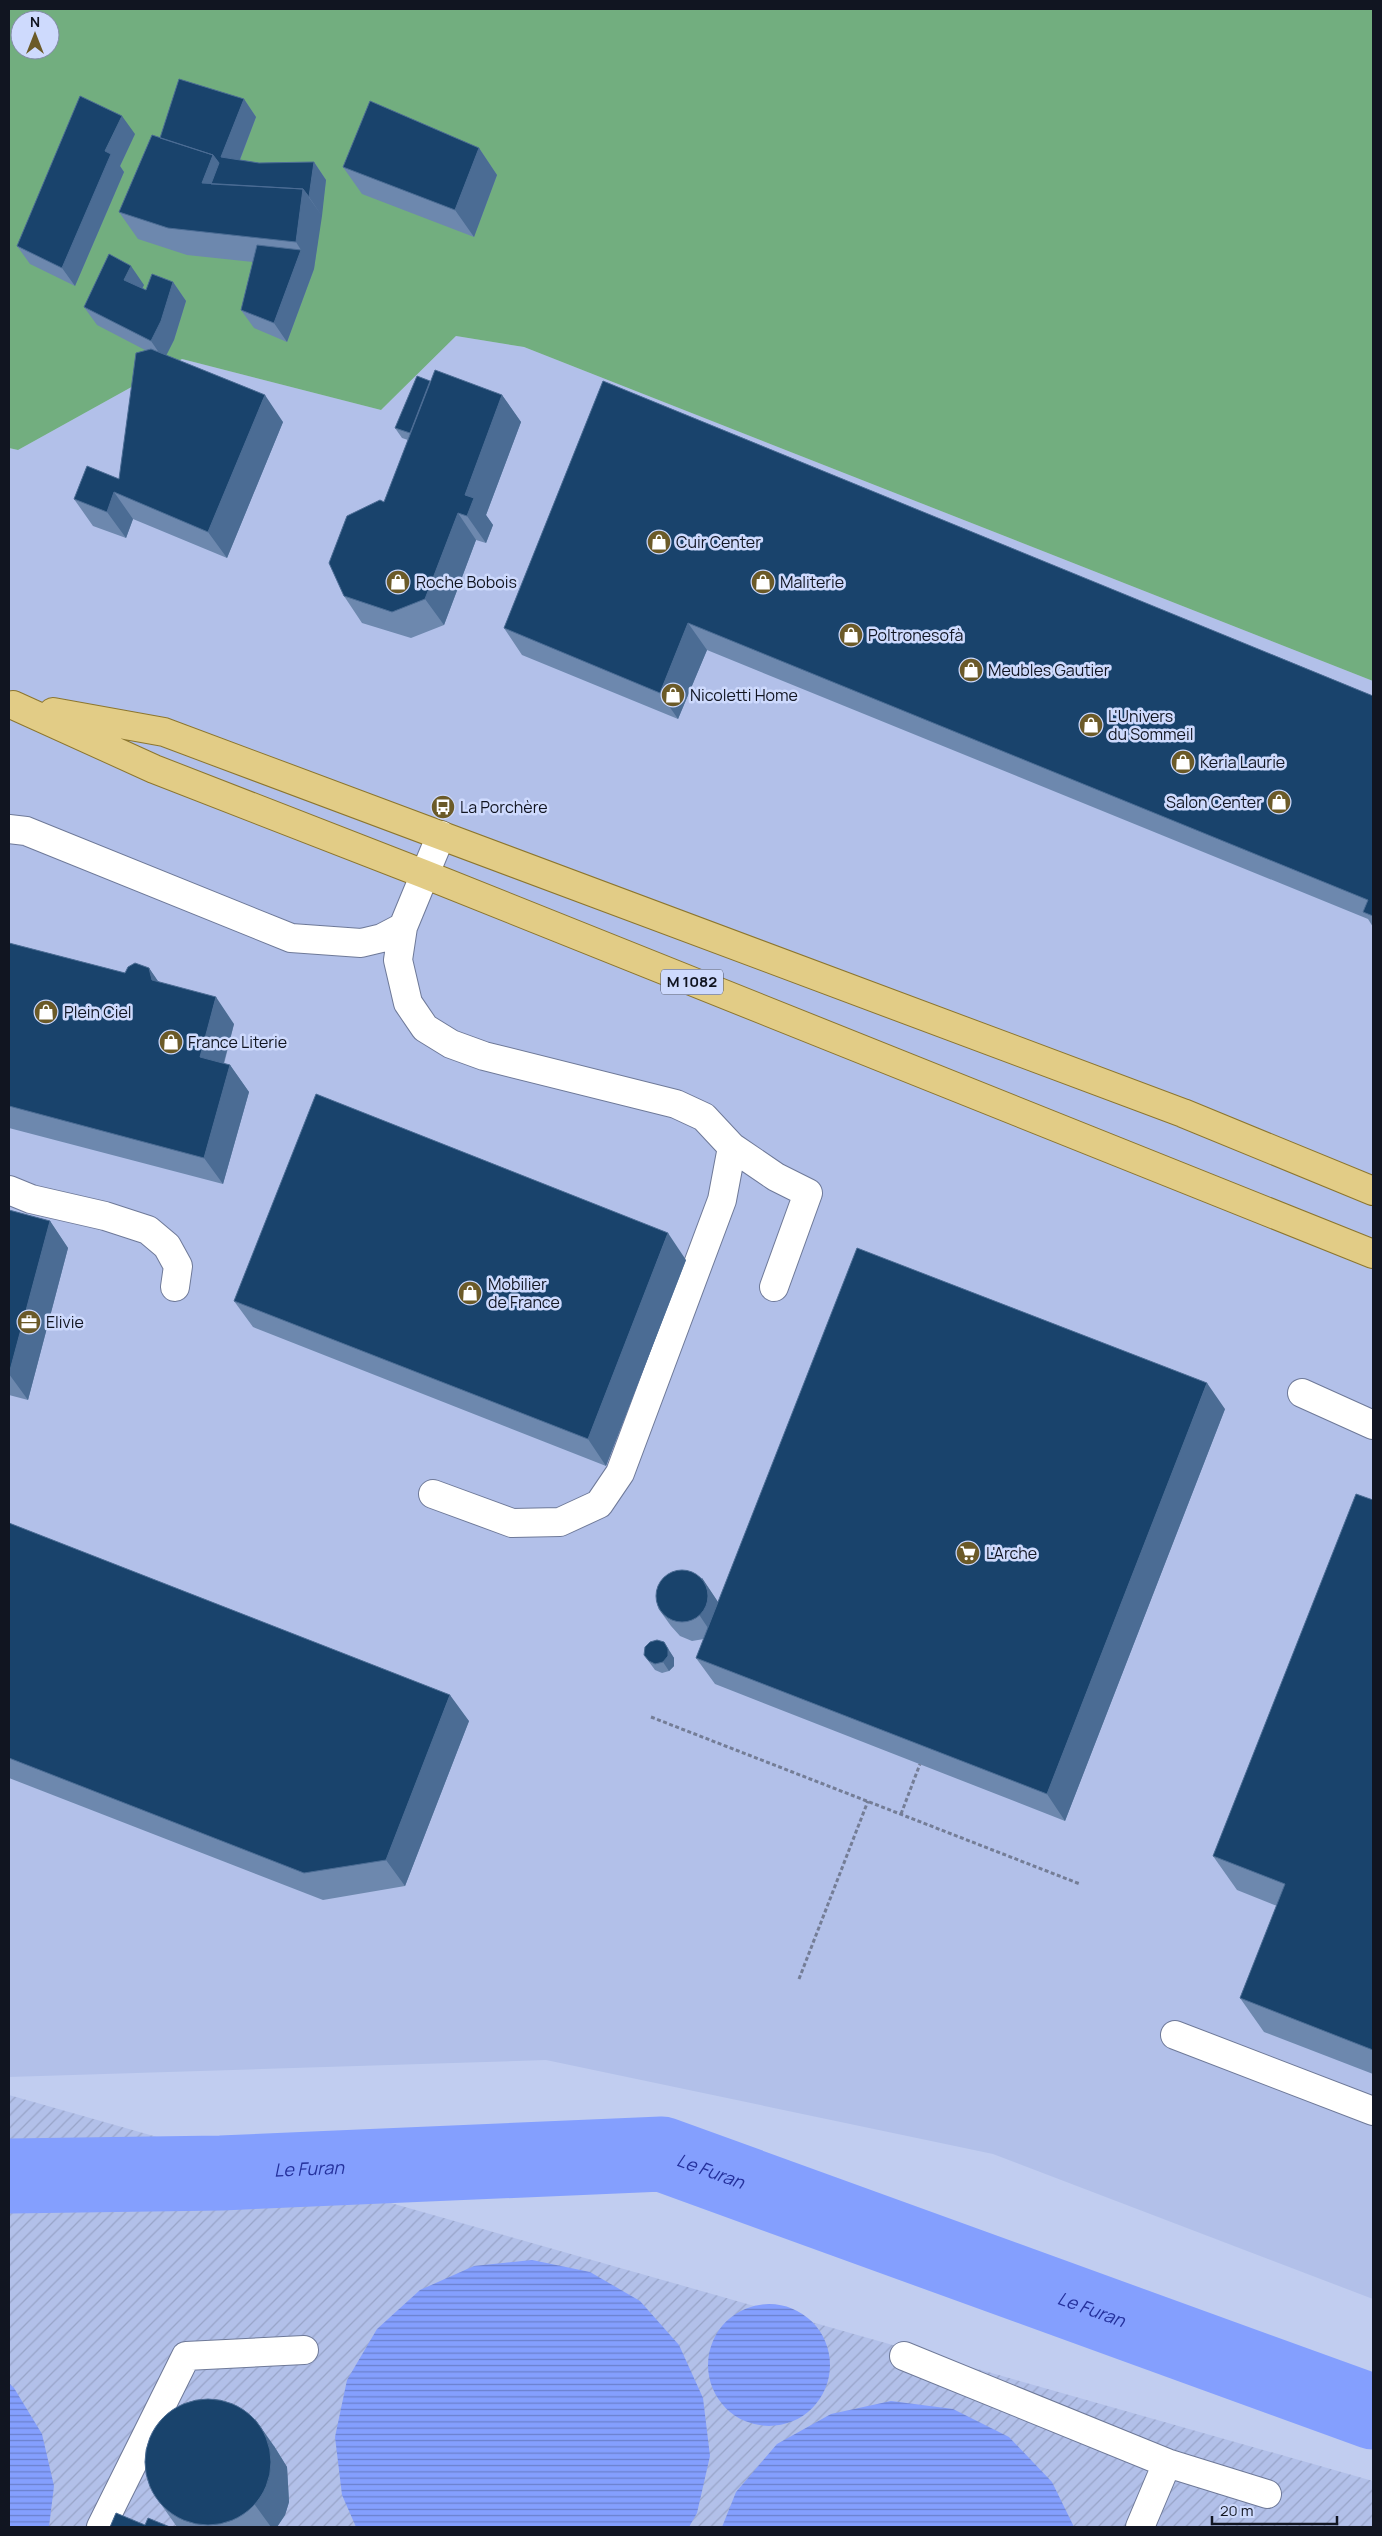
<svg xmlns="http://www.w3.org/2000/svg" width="1382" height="2536" viewBox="0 0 1382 2536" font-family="Manrope,sans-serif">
<defs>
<pattern id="industrial-furrows" width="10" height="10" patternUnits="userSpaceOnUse" patternTransform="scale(1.25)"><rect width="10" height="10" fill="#b2c0e9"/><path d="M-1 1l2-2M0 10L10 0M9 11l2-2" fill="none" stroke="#98a4c8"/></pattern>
<pattern id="water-rules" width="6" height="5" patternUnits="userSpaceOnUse" patternTransform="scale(1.25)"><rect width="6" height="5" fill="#849ffe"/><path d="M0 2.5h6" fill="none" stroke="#6b80cd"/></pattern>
</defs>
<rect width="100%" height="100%" fill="#c1cdf0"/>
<path fill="#b2c0e9" d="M 456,336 L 524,347 L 1373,681 L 1373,2299 L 993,2154 L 546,2060 L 9,2077 L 9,448 L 18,450 L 182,359 L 381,410 Z"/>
<path fill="url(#industrial-furrows)" d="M 9,2095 L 1373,2481 L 1373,2527 L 9,2527 Z"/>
<path fill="#72ae7f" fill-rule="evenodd" d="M 9,9 L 1373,9 L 1373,681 L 524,347 L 456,336 L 381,410 L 182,359 L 18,450 L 9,448 ZM 20,20 L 50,20 L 50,50 L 20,50 Z"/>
<path fill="url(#water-rules)" d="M 532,2260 L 590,2272 L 640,2301 L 679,2345 L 703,2398 L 710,2456 L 697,2513 L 689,2527 L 356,2527 L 342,2495 L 335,2437 L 347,2380 L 377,2329 L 420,2290 L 474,2266 Z
M708 2365a61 61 0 1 1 122 0a61 61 0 1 1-122 0Z
M 9,2383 L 14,2388 L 42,2434 L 54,2486 L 49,2527 L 9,2527 Z
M 891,2401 L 953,2409 L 1009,2437 L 1052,2482 L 1074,2527 L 722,2527 L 736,2492 L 777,2444 L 831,2414 Z"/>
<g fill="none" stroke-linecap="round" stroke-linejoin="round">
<path stroke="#849ffe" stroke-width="75" id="s1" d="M 9,2176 L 221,2173 L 662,2154 L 1373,2412"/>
<g stroke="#6e7998" stroke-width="30">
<path id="minor" d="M 9,829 L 26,831 L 291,938 L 361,943 L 382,938 L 403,927 L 441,835
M 403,927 L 398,960 L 408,1003 L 425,1028 L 451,1044 L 484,1056 L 676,1104 L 704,1117 L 732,1147 L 776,1177 L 808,1193 L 774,1287
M 9,1190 L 31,1199 L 105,1216 L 148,1230 L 167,1246 L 178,1266 L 175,1287
M 1302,1393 L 1373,1425
M 433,1494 L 512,1523 L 560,1522 L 599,1504 L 620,1473 L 722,1200 L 732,1147
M 1175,2035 L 1373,2111
M 904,2356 L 1167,2463 L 1140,2527
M 1167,2463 L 1267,2494
M 101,2527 L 186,2356 L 304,2350"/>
</g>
<g stroke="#8c762e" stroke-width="30">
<path id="major" d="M 13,705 L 154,769 L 424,874 L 1373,1254
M 53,712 L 164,732 L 1183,1113 L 1373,1191"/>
</g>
<path stroke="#747d96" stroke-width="3" stroke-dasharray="4 2.5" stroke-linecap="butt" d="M 651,1717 L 1080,1884
M 901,1814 L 920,1764
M 799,1979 L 868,1801"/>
<use href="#minor" stroke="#fff" stroke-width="28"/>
<use href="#major" stroke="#e2cc86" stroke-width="28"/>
</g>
<path fill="#6d88ae" d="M 244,99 L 256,117 L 240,160 L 259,163 L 314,162 L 326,180 L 314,269 L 287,342 L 254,328 L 241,310 L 253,262 L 187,255 L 138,239 L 119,212 L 160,138 Z
M 135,134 L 120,166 L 124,172 L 75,286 L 30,264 L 17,246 Z
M 479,148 L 497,175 L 474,237 L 362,194 L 343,167 Z
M 173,282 L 186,301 L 174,340 L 166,355 L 283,422 L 227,558 L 133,519 L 126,538 L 93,526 L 74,499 L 119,479 L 145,350 L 97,325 L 84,307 L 144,285 L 142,288 L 146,290 Z
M 431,381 L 502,395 L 521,422 L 486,515 L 493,525 L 486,543 L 476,540 L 444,625 L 411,638 L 362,623 L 344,596 L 384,502 L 408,440 L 402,438 L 395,428 Z
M 603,381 L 1373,696 L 1373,927 L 1368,919 L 707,650 L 678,719 L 522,655 L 504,628 Z
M 9,943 L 125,973 L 149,968 L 158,982 L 234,1024 L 224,1064 L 230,1065 L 249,1092 L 223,1184 L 9,1128 Z
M 9,1210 L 50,1221 L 68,1248 L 28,1400 L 9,1395 Z
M 686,1260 L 606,1466 L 253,1327 L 234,1301 Z
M 1225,1409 L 1065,1821 L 715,1684 L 696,1658 L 704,1639 L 692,1641 L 680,1636 L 671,1626 L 658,1608 L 702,1578 L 718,1602 Z
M 1373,1500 L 1373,2074 L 1264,2032 L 1240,1998 L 1277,1906 L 1237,1890 L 1213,1856 Z
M 9,1523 L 469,1721 L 405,1886 L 323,1900 L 9,1778 Z
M 670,1652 L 674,1658 L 674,1666 L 669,1671 L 662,1673 L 655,1670 L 644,1655 Z
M 274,2446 L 287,2467 L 289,2502 L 285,2515 L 277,2527 L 177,2527 L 158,2500 Z"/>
<path fill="#4b6c94" d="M 244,99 L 256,117 L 234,175 L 221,157 Z
M 122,116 L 135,134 L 120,166 L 124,172 L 75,286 L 62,268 L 105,151 Z
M 479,148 L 497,175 L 474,237 L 455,210 Z
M 213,155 L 232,182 L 227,193 L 202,183 Z
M 314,162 L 326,180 L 322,216 L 309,197 Z
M 303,189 L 322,216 L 314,269 L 287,342 L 274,323 L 301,250 L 296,242 Z
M 131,266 L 144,285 L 137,299 L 124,280 Z
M 173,282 L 186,301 L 174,340 L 164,360 L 151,341 Z
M 265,395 L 283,422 L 227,558 L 208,532 Z
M 502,395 L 521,422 L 486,515 L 493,525 L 486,543 L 467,516 L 465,495 Z
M 114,492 L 133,519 L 126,538 L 107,512 Z
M 458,513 L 476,540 L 444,625 L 425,599 Z
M 688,623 L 707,650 L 678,719 L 660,693 Z
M 149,968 L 167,994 L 152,980 Z
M 216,997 L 234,1024 L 218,1084 L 200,1057 Z
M 230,1065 L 249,1092 L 223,1184 L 204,1158 Z
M 50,1221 L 68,1248 L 28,1400 L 9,1374 Z
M 668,1233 L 686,1260 L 606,1466 L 588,1439 Z
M 1207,1383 L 1225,1409 L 1065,1821 L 1047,1794 Z
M 702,1578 L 720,1605 L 712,1634 L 700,1616 Z
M 664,1642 L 674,1658 L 674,1666 L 669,1671 L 663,1662 Z
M 450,1695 L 469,1721 L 405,1886 L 386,1860 Z
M 255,2419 L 274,2446 L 287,2467 L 289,2502 L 285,2515 L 277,2527 L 271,2527 L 255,2505 Z"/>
<path fill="#19436c" stroke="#4b6c94" d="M 179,79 L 244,99 L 221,157 L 259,163 L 314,162 L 309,197 L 303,189 L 211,184 L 219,163 L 213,155 L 160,138 Z
M 80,96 L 122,116 L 105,151 L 111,154 L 62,268 L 17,246 Z
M 370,101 L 479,148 L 455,210 L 343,167 Z
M 152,135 L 213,155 L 202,183 L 303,189 L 296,242 L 168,228 L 119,212 Z
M 257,245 L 301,250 L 274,323 L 241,310 Z
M 109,254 L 131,266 L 124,280 L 146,290 L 152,274 L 173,282 L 161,321 L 151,341 L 84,307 Z
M 151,349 L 265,395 L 208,532 L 114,492 L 107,512 L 74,499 L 87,466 L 119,479 L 136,353 Z
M 435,370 L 502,395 L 465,495 L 474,498 L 467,516 L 458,513 L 425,599 L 392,612 L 344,596 L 329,563 L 347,516 L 380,500 L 384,502 Z
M 417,376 L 430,381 L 410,433 L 395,428 Z
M 603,381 L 1373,696 L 1373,916 L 1363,912 L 1368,900 L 688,623 L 660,693 L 504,628 Z
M 9,943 L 125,973 L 128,967 L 135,963 L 149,968 L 152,980 L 216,997 L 200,1057 L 230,1065 L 204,1158 L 9,1106 Z
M 316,1094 L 668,1233 L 588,1439 L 234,1301 Z
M 9,1210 L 50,1221 L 9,1374 Z
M 857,1248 L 1207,1383 L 1047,1794 L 696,1658 Z
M 1356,1494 L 1373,1500 L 1373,2050 L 1240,1998 L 1285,1884 L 1213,1856 Z
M 9,1523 L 450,1695 L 386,1860 L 304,1873 L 9,1758 Z
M656 1596a26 26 0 1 1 52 0a26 26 0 1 1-52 0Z
M 657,1640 L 664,1642 L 668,1649 L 668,1656 L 663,1662 L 655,1664 L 649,1661 L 644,1655 L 645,1647 L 650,1642 Z
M145 2462a63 63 0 1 1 126 0a63 63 0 1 1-126 0Z
M 116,2513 L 145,2525 L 148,2518 L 170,2527 L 110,2527 Z"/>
<defs>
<g id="shop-disc" transform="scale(1.25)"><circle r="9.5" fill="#6b5a28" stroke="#cedafd"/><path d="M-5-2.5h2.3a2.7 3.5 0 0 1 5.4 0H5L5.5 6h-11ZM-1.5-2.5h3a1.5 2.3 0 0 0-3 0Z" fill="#fff"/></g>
<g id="bus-disc" transform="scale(1.25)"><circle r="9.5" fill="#6b5a28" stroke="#cedafd"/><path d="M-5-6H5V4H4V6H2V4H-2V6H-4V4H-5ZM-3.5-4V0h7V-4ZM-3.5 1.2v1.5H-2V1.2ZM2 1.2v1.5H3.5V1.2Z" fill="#fff"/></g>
<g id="office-disc" transform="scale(1.25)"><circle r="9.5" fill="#6b5a28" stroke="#cedafd"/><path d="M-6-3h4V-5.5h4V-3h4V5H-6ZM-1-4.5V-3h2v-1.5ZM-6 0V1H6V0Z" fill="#fff"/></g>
<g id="supermarket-disc" transform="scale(1.25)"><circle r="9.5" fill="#6b5a28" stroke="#cedafd"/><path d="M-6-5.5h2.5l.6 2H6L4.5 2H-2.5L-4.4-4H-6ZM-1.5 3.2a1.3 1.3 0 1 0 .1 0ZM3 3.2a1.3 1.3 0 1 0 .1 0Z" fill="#fff"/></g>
</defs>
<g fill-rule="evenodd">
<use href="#shop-disc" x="659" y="542"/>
<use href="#shop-disc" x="398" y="582"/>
<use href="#shop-disc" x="763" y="582"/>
<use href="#shop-disc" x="851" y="635"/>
<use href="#shop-disc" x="971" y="670"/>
<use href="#shop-disc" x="673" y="695"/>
<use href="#shop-disc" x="1091" y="725"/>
<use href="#shop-disc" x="1183" y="762"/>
<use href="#shop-disc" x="1279" y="802"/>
<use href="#bus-disc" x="443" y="807"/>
<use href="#shop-disc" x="46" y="1012"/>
<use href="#shop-disc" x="171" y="1042"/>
<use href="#shop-disc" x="470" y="1293"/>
<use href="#office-disc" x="29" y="1322"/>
<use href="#supermarket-disc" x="968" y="1553"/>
</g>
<g text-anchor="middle" stroke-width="5" stroke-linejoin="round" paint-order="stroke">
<rect fill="#cedafd" stroke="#4a5063" stroke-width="1" x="661" y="969.5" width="62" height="25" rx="4"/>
<g font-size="15" font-weight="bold" fill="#111521">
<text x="692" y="987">M 1082</text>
</g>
<g font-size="16" fill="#111521" stroke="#cedafd" text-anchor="start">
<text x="676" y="548">Cuir Center</text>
<text x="416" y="588">Roche Bobois</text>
<text x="780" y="588">Maliterie</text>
<text x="868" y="641">Poltronesofà</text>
<text x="988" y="676">Meubles Gautier</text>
<text x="690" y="701">Nicoletti Home</text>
<text x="1108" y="722">L'Univers<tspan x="1108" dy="18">du Sommeil</tspan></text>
<text x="1200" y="768">Keria Laurie</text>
<text x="1262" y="808" text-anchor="end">Salon Center</text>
<text x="460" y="813">La Porchère</text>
<text x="64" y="1018">Plein Ciel</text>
<text x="188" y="1048">France Literie</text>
<text x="488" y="1290">Mobilier<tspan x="488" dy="18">de France</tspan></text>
<text x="46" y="1328">Elivie</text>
<text x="986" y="1559">L'Arche</text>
</g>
<g font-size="18" font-style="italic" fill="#25319c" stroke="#cedafd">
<text dy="6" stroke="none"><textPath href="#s1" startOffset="300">Le Furan</textPath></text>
<text dy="6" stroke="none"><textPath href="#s1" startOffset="705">Le Furan</textPath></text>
<text dy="6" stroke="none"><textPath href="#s1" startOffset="1110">Le Furan</textPath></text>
</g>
</g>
<rect width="1382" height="2536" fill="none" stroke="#111521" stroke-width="20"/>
<g transform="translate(35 35)"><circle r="24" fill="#cedafd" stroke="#828ba5"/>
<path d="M0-4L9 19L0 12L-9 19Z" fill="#6b5a28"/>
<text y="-8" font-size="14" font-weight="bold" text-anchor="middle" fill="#111521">N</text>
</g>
<path d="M1212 2516v8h125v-8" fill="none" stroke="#111521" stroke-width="2.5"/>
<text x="1220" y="2516" font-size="15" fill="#111521" stroke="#cedafd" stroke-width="4" paint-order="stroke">20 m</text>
</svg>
